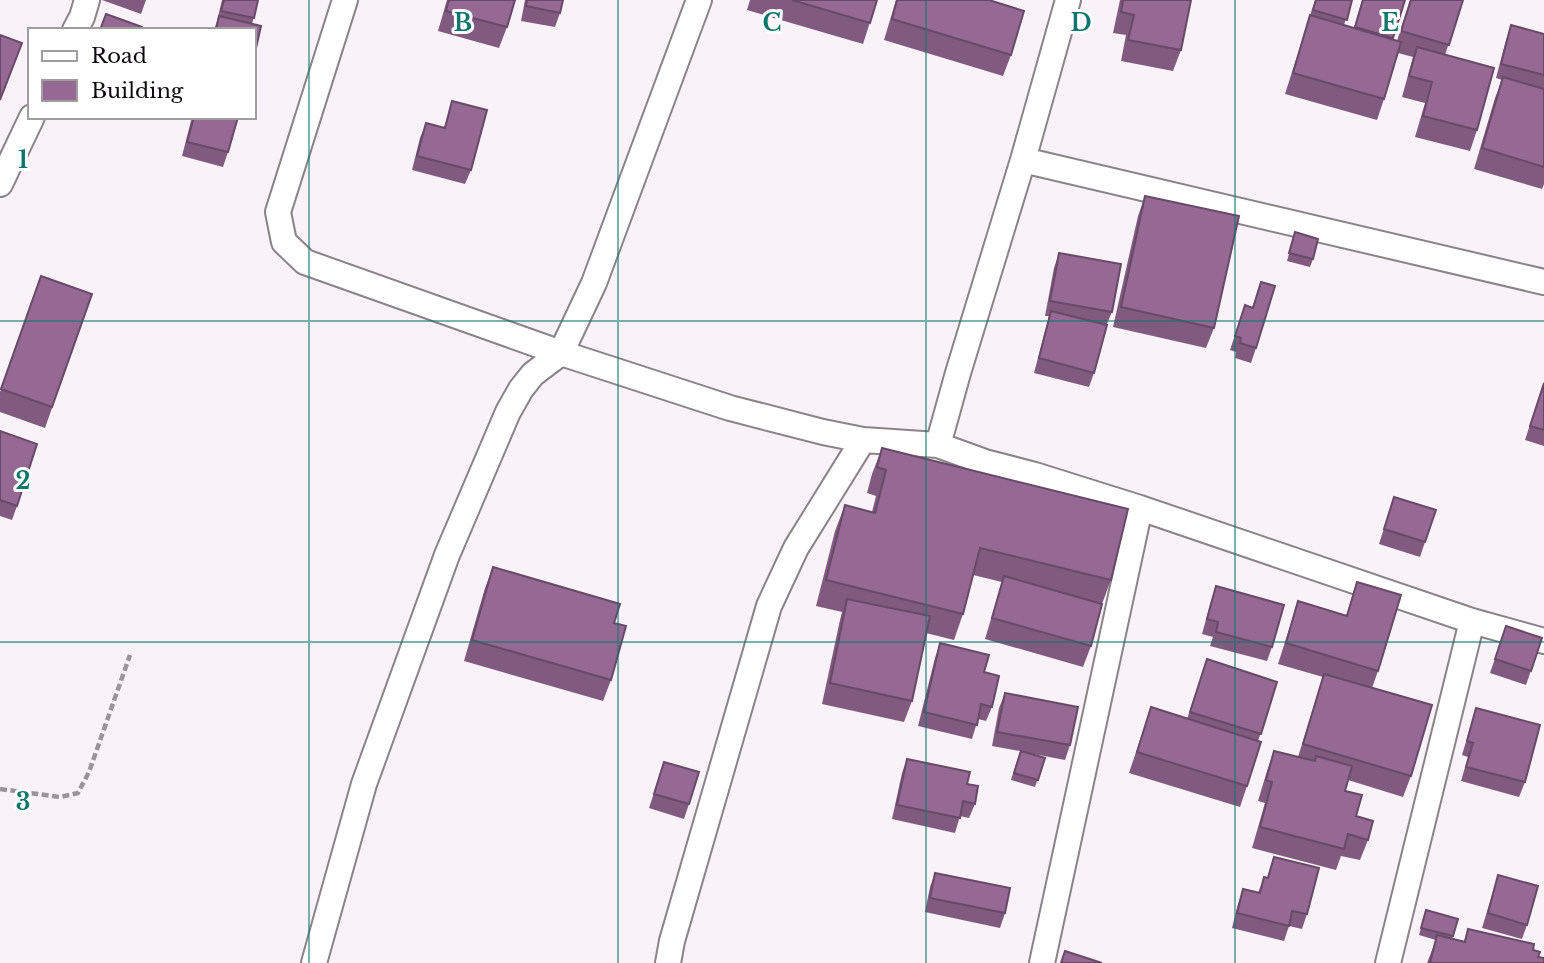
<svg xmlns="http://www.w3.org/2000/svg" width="1544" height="963" viewBox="0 0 1544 963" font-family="'Libre Baskerville',serif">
<rect width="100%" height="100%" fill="#f9f2f8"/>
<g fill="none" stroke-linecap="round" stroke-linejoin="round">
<g stroke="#8a8489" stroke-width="28">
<path id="street" d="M 345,0 L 278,212 L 284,242 L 305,262 L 561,353 L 730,408 L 823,432 L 863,440 L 938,445 L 985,462 L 1035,475 L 1140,508 L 1472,621 L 1544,641
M 75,30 L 82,17 L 87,0
M 1023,160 L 1544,282
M 0,184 L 32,117
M 938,445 L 958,373 L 1023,160 L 1068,0
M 314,963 L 364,784 L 447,555 L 508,412 L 521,389 L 533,374 L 561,353 L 594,283 L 699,0
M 668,963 L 672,941 L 769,606 L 796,548 L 863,440
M 1042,963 L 1140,508
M 1388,963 L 1472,621"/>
</g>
<path stroke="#999498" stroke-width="4.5" stroke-dasharray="7 3.5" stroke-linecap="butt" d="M 0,789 L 60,797 L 78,793 L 89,772 L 130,655"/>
<use href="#street" stroke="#fff" stroke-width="24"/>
</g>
<path fill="#805a7f" d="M 102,0 L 146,0 L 141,14 Z
M 222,0 L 258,0 L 252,24 L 254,30 L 214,30 L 217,21 Z
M 447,0 L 515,0 L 507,27 L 499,48 L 438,31 Z
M 525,0 L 563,0 L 560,13 L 555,27 L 521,21 Z
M 750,0 L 877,0 L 863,44 L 747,10 Z
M 896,0 L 989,0 L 1011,55 L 1003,76 L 884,40 Z
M 1120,0 L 1191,0 L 1181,50 L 1173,71 L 1121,61 L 1126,35 L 1113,33 Z
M 1315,0 L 1352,0 L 1344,25 L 1354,28 L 1362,0 L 1405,0 L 1393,39 L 1397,41 L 1410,0 L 1463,0 L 1445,55 L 1477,130 L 1470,151 L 1415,137 L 1425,103 L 1402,97 L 1413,57 L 1398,53 L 1384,99 L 1377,120 L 1285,94 Z
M 1511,25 L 1544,34 L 1544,184 L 1542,189 L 1474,169 L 1495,98 L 1502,80 L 1496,78 L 1506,40 Z
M 452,101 L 471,170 L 465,184 L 412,170 L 420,138 L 426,123 L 444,128 Z
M 192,117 L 238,117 L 228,152 L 223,167 L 182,156 Z
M 1145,196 L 1214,328 L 1206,348 L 1113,327 L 1138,216 Z
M 1295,232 L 1313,259 L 1310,267 L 1287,261 Z
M 1059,253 L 1112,312 L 1106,326 L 1094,373 L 1089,387 L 1034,373 L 1049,316 L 1045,316 L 1054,268 Z
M 41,276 L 92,294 L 45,428 L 0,412 L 0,392 Z
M 1261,282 L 1256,348 L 1251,363 L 1235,358 L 1236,352 L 1230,350 L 1245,305 L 1252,308 Z
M 1544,382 L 1544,446 L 1525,440 Z
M 0,431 L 17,506 L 12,520 L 0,516 Z
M 882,448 L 1111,580 L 1102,604 L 1091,646 L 1083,667 L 985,639 L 1002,582 L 973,575 L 963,614 L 954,640 L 926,633 L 912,701 L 904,722 L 822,704 L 840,620 L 842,612 L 816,606 L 835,531 L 845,505 L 872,512 L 876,496 L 867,493 L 872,474 Z
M 1394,497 L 1425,542 L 1420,557 L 1379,544 Z
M 493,567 L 614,623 L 611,680 L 603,701 L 464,661 L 485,588 Z
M 1357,582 L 1378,671 L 1372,688 L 1411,776 L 1403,797 L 1348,780 L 1345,791 L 1356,816 L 1368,840 L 1360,860 L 1341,856 L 1336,870 L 1252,848 L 1265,803 L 1258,801 L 1267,771 L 1274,751 L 1298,757 L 1323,677 L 1278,664 L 1298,601 L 1346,616 Z
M 1216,586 L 1272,647 L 1267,661 L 1210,646 L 1213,637 L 1202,634 L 1211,601 Z
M 1506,626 L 1542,638 L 1526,685 L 1490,673 Z
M 940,643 L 984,672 L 992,707 L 986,721 L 978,719 L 972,739 L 918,726 L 935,658 Z
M 1207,659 L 1277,682 L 1258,741 L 1247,786 L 1240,807 L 1129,773 L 1151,707 L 1187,719 Z
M 1005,693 L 1070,745 L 1065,760 L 1023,752 L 1045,758 L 1035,787 L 1011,780 L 1020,751 L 992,746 L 999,708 Z
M 1476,708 L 1525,782 L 1519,797 L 1461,781 L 1468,757 L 1462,755 Z
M 907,759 L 967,784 L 975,804 L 969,818 L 960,816 L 955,833 L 892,819 L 902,773 Z
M 664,762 L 689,804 L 684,819 L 649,808 Z
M 1274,857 L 1307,914 L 1302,929 L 1289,926 L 1284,941 L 1232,928 L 1238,904 L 1243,889 L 1258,893 L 1264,877 L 1267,878 Z
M 935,873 L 1005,913 L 1000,928 L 925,912 L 930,887 Z
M 1498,875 L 1527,925 L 1522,939 L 1482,928 Z
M 1426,910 L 1458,919 L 1452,939 L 1464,941 L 1468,929 L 1533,950 L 1544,963 L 1427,963 L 1436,940 L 1419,935 Z"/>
<path fill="#956994" stroke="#684a68" stroke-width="2" d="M 224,0 L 258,0 L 254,18 L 221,11 Z
M 449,0 L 515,0 L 507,27 L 446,11 Z
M 527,0 L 563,0 L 560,13 L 526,6 Z
M 792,0 L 877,0 L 870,23 Z
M 897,0 L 989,0 L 1024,11 L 1011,55 L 892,19 Z
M 1123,0 L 1191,0 L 1181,50 L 1128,40 L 1134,15 L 1121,12 Z
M 1316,0 L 1352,0 L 1347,20 L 1313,10 Z
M 1363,0 L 1405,0 L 1393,38 L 1355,27 Z
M 1411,0 L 1463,0 L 1449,45 L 1401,31 Z
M 106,14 L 142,27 L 142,30 L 100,30 Z
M 1310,15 L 1401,42 L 1384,99 L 1293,73 Z
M 219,16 L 261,26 L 254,57 L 254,30 L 216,30 Z
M 1511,25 L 1544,34 L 1544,75 L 1501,64 Z
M 0,35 L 22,43 L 0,100 Z
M 1417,47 L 1494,68 L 1477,130 L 1423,116 L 1432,82 L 1409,76 Z
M 1503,77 L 1544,89 L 1544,167 L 1482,148 Z
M 452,101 L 487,110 L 471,170 L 417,156 L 426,123 L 445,128 Z
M 194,117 L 238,117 L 228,152 L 187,142 Z
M 1145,196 L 1239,216 L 1214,328 L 1121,307 Z
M 1295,232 L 1318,239 L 1313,259 L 1289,253 Z
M 1059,253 L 1121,264 L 1112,312 L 1050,301 Z
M 41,276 L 92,294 L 52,407 L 1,389 Z
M 1261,282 L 1275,286 L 1256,348 L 1240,343 L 1241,338 L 1235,336 L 1245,305 L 1253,308 Z
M 1051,311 L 1107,325 L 1094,373 L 1039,358 Z
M 1544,383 L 1544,430 L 1530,426 Z
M 0,431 L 37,444 L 17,506 L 0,500 Z
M 882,448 L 1128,509 L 1111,580 L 980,548 L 963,614 L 826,580 L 845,505 L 875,513 L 886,470 L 877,467 Z
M 1394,497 L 1436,510 L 1425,542 L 1384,529 Z
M 493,567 L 620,604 L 614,623 L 626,626 L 611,680 L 472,640 Z
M 1004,576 L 1102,604 L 1091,646 L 992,618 Z
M 1357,582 L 1401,595 L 1378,671 L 1286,643 L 1298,601 L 1347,616 Z
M 1216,586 L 1284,605 L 1272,647 L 1216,632 L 1218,622 L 1207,619 Z
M 847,599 L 930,616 L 912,701 L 830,683 Z
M 1506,626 L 1542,638 L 1531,671 L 1495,659 Z
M 940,643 L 989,655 L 984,672 L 999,676 L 992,707 L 981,704 L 977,725 L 924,712 Z
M 1207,659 L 1277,682 L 1261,734 L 1190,712 Z
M 1324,674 L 1432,705 L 1411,776 L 1303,744 Z
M 1005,693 L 1078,707 L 1070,745 L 997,732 Z
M 1151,707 L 1261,742 L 1247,786 L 1137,752 Z
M 1476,708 L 1540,725 L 1525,782 L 1466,767 L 1473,743 L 1467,741 Z
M 1021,751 L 1045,758 L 1038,780 L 1014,773 Z
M 1274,751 L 1315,761 L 1316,756 L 1352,766 L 1345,791 L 1362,795 L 1356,816 L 1373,821 L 1368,840 L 1348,834 L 1344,849 L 1260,827 L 1272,782 L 1266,780 Z
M 907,759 L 970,772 L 967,784 L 978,786 L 975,804 L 963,801 L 960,818 L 897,805 Z
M 664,762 L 699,772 L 689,804 L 654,794 Z
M 1274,857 L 1319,868 L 1307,914 L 1292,911 L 1289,926 L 1237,913 L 1243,889 L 1260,893 L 1264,877 L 1268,878 Z
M 935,873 L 1010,888 L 1005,913 L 930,898 Z
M 1498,875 L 1538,886 L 1527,925 L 1488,913 Z
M 1426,910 L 1458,919 L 1453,936 L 1421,928 Z
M 1468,929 L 1534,944 L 1533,950 L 1540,952 L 1538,957 L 1544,958 L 1544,963 L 1430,963 L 1437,935 L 1465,942 Z
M 1065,951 L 1102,963 L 1061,963 Z"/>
<path fill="none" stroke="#0f766e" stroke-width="2" stroke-opacity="0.55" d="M 309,0 L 309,963M 618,0 L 618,963M 926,0 L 926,963M 1235,0 L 1235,963M 0,321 L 1544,321M 0,642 L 1544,642"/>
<g font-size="23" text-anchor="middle" font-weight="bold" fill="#0f766e" stroke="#fff" stroke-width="6" stroke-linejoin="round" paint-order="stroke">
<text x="463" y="31">B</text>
<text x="772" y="31">C</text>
<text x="1081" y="31">D</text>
<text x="1390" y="31">E</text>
<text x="23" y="168">1</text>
<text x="23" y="489">2</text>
<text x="23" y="810">3</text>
</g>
<rect x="28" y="28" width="228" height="91" fill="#ffffff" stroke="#9f9e9f" stroke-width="2"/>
<rect x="42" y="51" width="35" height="10" fill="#ffffff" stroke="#9f9e9f" stroke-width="2"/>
<text x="91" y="63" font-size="21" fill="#0e0c0e">Road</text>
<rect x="42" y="80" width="35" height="21" fill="#956994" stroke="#9f9e9f" stroke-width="2"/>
<text x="91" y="98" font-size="21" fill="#0e0c0e">Building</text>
</svg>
